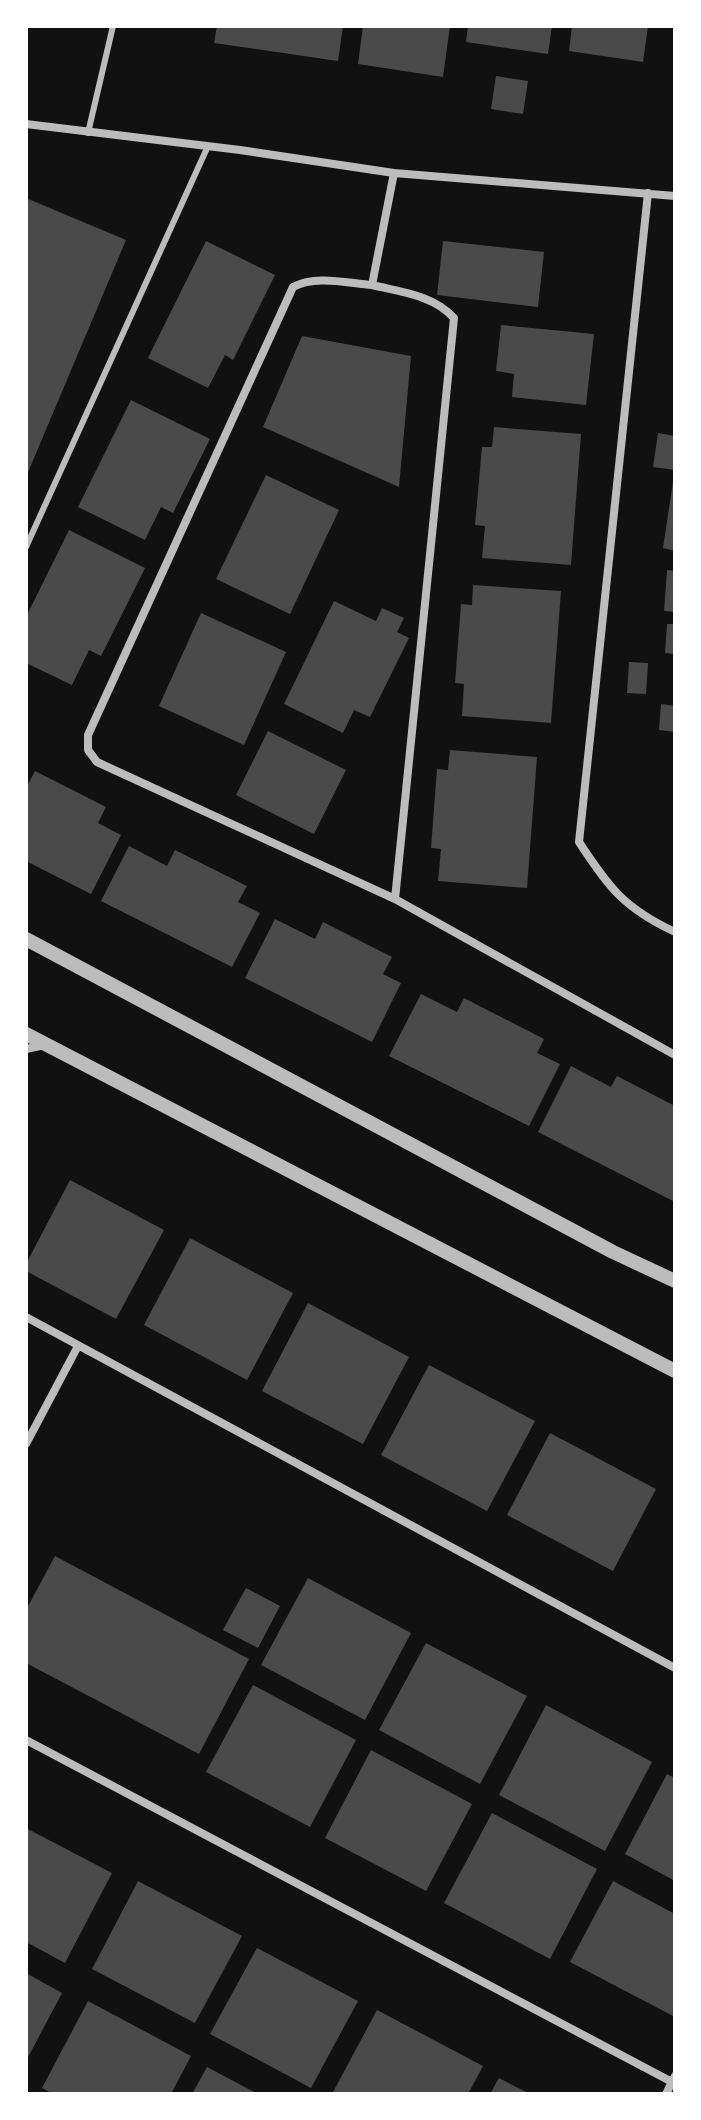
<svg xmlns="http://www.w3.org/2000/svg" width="701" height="2120" viewBox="0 0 701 2120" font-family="'Alegreya Sans',sans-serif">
<rect width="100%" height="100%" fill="#111"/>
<path fill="#4a4a4a" d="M 217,26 L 343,26 L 338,61 L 214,43 Z
M 363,26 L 450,26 L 443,77 L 358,64 Z
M 468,26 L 552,26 L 548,54 L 466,42 Z
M 572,26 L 648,26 L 643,62 L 569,51 Z
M 496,76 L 528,81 L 523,114 L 491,109 Z
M 26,198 L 126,240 L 26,477 Z
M 206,241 L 275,275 L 233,360 L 225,355 L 208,388 L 148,358 Z
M 443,241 L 544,252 L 538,307 L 437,295 Z
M 501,325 L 594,334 L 586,405 L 512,397 L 514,374 L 496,371 Z
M 302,336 L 411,356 L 399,487 L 263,427 Z
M 131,400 L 210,439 L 173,513 L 161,507 L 145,540 L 78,507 Z
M 494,427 L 581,434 L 571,565 L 482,558 L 485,526 L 475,525 L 482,447 L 492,447 Z
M 658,433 L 675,436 L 675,470 L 653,467 Z
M 266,475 L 339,510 L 290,614 L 216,579 Z
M 673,482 L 675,482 L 675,551 L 663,548 Z
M 69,530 L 145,568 L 101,656 L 89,650 L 72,685 L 26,663 L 26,617 Z
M 667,570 L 675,571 L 675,612 L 664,611 Z
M 473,585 L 561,591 L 551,723 L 462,716 L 464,684 L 455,683 L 461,604 L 472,605 Z
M 334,601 L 376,621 L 382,608 L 404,618 L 397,632 L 409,638 L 370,717 L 354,710 L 343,733 L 284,704 Z
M 201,613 L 286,652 L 244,745 L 159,706 Z
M 667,624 L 675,624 L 675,654 L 665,653 Z
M 629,662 L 648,663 L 646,694 L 627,693 Z
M 661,704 L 675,706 L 675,732 L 659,730 Z
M 268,731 L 346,770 L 314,834 L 236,795 Z
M 450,750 L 537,757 L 527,888 L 438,881 L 441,849 L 431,848 L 437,769 L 448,770 Z
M 35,771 L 106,807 L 98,823 L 121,835 L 91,894 L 26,861 L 26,788 Z
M 129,846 L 167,866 L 175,850 L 247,886 L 238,902 L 260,913 L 232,967 L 101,901 Z
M 275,919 L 315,939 L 323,922 L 392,957 L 383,974 L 401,983 L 372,1042 L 245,978 Z
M 421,994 L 457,1012 L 464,998 L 544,1039 L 537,1053 L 560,1064 L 529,1126 L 389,1056 Z
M 571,1066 L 611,1087 L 617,1076 L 675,1106 L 675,1202 L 538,1132 Z
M 70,1180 L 164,1230 L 116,1319 L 26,1271 L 26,1264 Z
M 190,1238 L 293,1293 L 247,1380 L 144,1325 Z
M 308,1303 L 409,1357 L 363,1444 L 262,1391 Z
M 429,1365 L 535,1421 L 487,1511 L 381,1455 Z
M 550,1433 L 656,1489 L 613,1571 L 507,1515 Z
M 55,1556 L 249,1659 L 199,1754 L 26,1663 L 26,1610 Z
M 308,1578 L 411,1633 L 365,1720 L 261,1665 Z
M 246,1588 L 280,1606 L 258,1648 L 223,1630 Z
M 426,1643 L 527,1696 L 480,1784 L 379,1730 Z
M 253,1685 L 356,1740 L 310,1827 L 206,1772 Z
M 546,1705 L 652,1762 L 605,1851 L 499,1795 Z
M 371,1750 L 472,1804 L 426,1891 L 325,1838 Z
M 667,1774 L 675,1778 L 675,1881 L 625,1854 Z
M 492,1813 L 597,1869 L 550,1959 L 444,1903 Z
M 26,1828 L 112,1873 L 65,1963 L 26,1942 Z
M 138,1881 L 242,1936 L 195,2023 L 92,1969 Z
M 613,1881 L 675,1914 L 675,2017 L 570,1962 Z
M 257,1948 L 358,2001 L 311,2088 L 210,2034 Z
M 26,1973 L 62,1993 L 26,2061 Z
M 88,2001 L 191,2056 L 171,2094 L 53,2094 L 42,2088 Z
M 377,2010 L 483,2066 L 468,2094 L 332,2094 Z
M 207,2067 L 258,2094 L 192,2094 Z
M 499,2078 L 530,2094 L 490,2094 Z"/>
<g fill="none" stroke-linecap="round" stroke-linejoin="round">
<path stroke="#bcbcbc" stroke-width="6" d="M 88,133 L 113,26
M 26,547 L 208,146"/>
<path stroke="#bcbcbc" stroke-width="8" d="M 26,124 L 240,150 L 394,173 L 675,196
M 394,173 L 372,285 C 346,283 316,275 293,287 L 88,735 L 88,750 L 97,762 L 395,899 L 675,1055
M 648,193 L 579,842 C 609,888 624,908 675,932
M 372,285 C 401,292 433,295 454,318 L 395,899
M 26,1049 L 45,1045
M 26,1317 L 675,1668
M 26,1444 L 78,1346
M 26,1740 L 672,2082
M 666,2094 L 675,2076"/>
<path stroke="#bcbcbc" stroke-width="14" d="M 26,939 L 613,1252 L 675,1281
M 26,1034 L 675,1371"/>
</g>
<rect width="701" height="2120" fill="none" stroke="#ffffff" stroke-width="56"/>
</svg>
